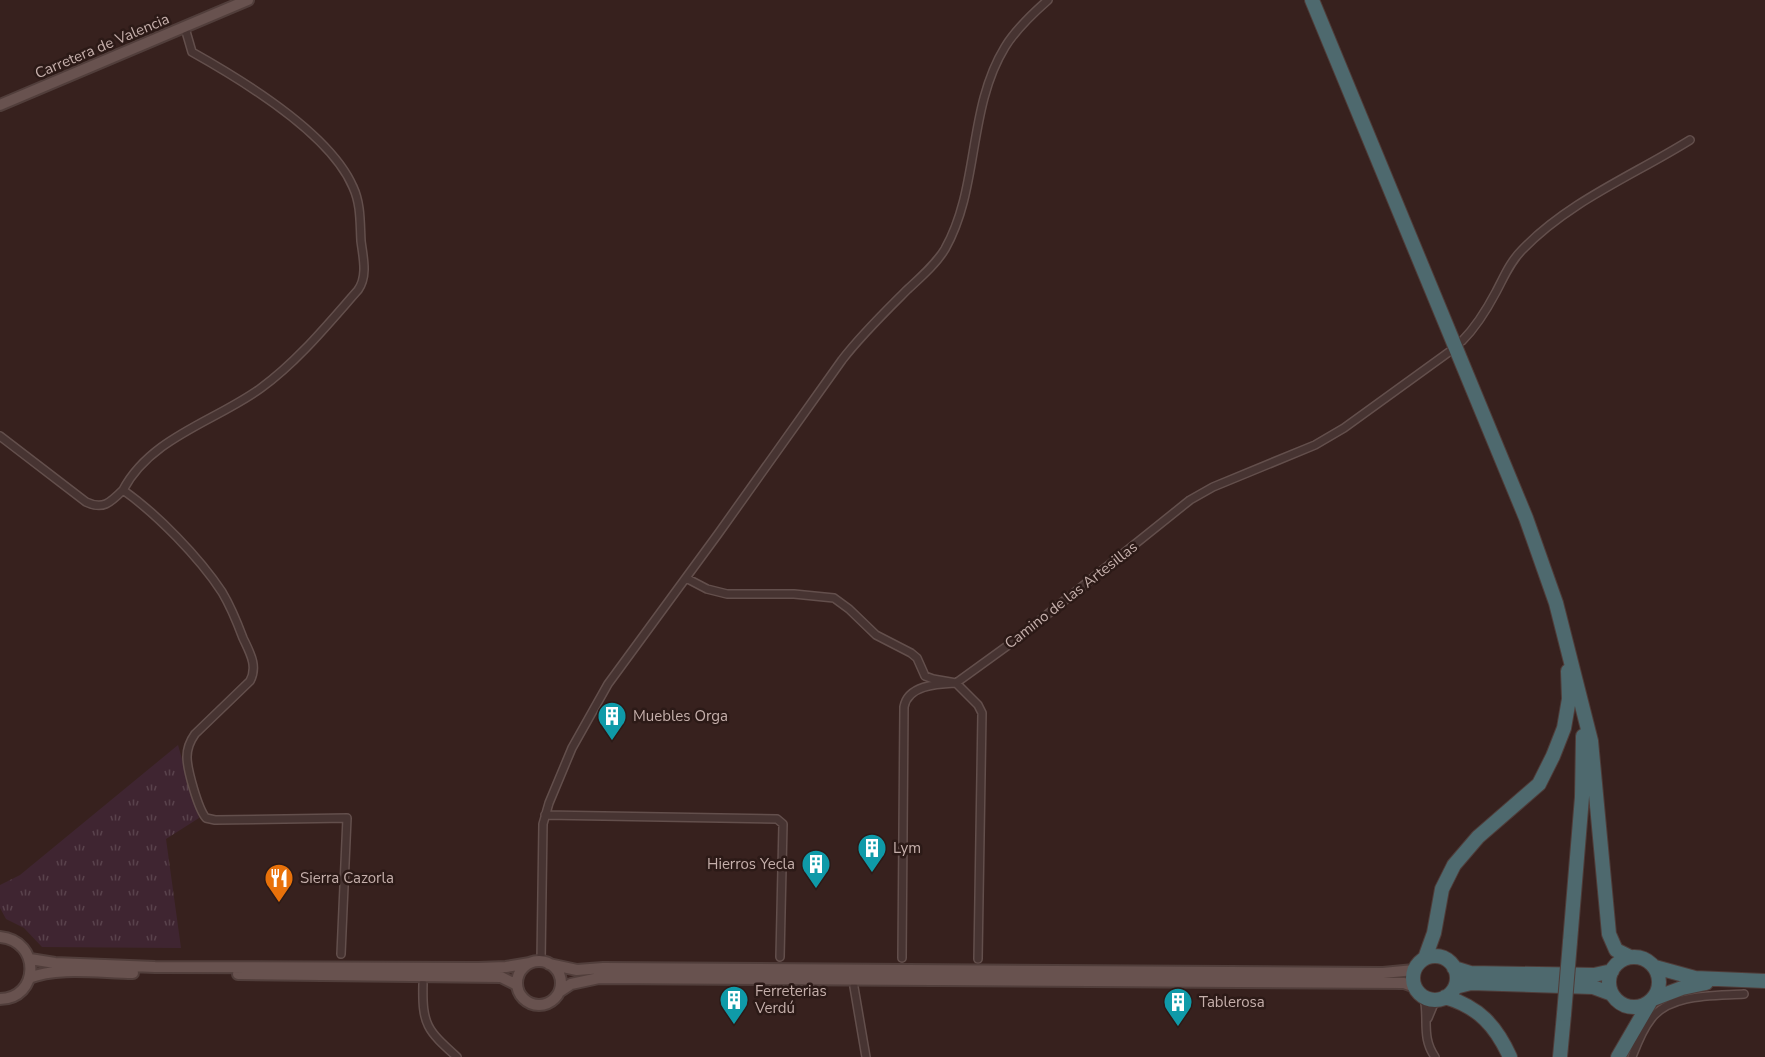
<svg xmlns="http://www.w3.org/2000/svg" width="1765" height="1057" viewBox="0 0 1765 1057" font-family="'Nunito Sans',sans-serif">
<defs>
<pattern id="grass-tufts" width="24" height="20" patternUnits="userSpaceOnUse" patternTransform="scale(1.5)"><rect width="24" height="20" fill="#3f2531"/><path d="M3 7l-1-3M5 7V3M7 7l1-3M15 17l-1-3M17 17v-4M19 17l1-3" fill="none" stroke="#59424c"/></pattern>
</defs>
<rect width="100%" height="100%" fill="#37211e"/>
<path fill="url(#grass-tufts)" d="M 178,745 L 199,818 L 166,839 L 181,948 L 42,947 L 24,928 L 6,919 L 0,908 L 0,885 L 20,875 Z"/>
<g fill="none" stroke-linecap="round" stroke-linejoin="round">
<g stroke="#634f4c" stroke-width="10">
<path id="street" d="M 1462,341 C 1475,328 1487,309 1496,292 C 1504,277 1510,262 1522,250 C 1569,201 1634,175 1690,140
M 0,436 L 86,502 C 103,510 110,503 123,490 C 157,514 199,557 222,592 C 231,607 237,622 243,638 C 250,653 258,666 250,681 L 195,734 C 190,741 187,748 187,757 C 187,769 198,809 206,818 L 215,820 L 347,818 L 341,954
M 123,490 C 151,437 216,421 261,388 C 298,361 328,324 358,290 C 368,276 363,257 361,241 C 360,223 361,204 353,187 C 330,133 242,80 192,52 L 185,28
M 686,578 L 707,589 L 727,594 L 794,594 L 834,598 L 849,609 L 876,635 L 911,653 L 917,658 L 925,676 L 933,679 L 956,683 L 1014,641 L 1190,500 L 1213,487 L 1315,445 L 1344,428 L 1449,352
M 545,815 L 777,819 L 783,824 L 780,957
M 902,958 L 904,707 C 908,685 937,684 956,683 L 978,705 L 982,713 L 978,959
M 541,961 L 543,824 L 549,803 L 572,748 L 608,684 L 718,534 L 842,360 C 862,334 885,312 908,289 C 921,277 936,264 945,249 C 980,187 967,109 1005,47 C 1016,29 1032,14 1048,0
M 423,984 C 422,1025 427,1030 457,1057
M 854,987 L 866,1057
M 1424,997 C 1429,1020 1421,1037 1435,1057
M 1428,1018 L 1433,1006 L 1439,999
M 1632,1057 C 1637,1044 1642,1030 1651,1019 C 1670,993 1715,996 1744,994"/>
</g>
<g stroke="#513e3b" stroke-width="14">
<path id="primary" d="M 0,105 L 248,0
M 0,937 C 42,941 39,999 0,999
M 30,959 L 55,963 L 155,967 L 478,968 L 506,967 L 530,963
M517 983a22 22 0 1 1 44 0a22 22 0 1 1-44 0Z
M 549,964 L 577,970 L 603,968 L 1383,973 L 1414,970
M 238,974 L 501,977 L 517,985
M 29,978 C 58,966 102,973 133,973
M 559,992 L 571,984 L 599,978 L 1404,983 L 1415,987"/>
</g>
<g stroke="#4f3c39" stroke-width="16">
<path id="highway" d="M 1312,0 L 1526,518 L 1556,603 L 1591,741 L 1609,934 L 1616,950 L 1630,957
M 1570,942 L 1582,797 L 1583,736
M1413 978a22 22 0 1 1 44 0a22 22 0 1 1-44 0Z
M1609 982a25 25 0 1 1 50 0a25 25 0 1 1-50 0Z
M 1425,958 L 1434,933 L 1442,889 L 1454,865 L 1478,837 L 1539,784 L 1553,756 L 1564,728 L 1569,699 L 1568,671
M 1655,967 L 1695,978 L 1765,981
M 1454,968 L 1470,973 L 1594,975 L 1612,971
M 1455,987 L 1471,983 L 1593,987 L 1612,994
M 1445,997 C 1479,1007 1496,1026 1510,1057
M 1653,999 L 1682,988 L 1706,983
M 1560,1057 L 1564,1014
M 1618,1057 L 1650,1002"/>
</g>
<use href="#street" stroke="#473432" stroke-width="7"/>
<use href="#primary" stroke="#68524f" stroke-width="10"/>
<use href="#highway" stroke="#4e696e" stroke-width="14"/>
<g stroke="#4f3c39" stroke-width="16" stroke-linecap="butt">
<path id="highway-bridge" d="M 1564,1014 L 1570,942"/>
</g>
<use href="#highway-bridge" stroke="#4e696e" stroke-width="14"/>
</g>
<defs>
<g id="building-pin" transform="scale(1.5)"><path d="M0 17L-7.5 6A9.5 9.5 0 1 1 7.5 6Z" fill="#0f9aa8" stroke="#2c1a17"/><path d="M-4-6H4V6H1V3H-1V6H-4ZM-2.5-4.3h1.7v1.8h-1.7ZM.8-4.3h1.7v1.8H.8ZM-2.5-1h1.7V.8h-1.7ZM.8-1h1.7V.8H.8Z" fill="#fff"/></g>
<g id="restaurant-pin" transform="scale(1.5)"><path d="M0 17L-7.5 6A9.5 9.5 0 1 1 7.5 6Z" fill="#e8710a" stroke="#2c1a17"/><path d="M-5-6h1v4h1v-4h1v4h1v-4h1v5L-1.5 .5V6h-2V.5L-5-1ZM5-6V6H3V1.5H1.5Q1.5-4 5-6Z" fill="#fff"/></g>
</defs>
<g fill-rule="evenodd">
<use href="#building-pin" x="612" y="716"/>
<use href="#building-pin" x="872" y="848"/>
<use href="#building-pin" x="816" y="864"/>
<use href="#restaurant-pin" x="279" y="878"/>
<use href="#building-pin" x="734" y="1000"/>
<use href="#building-pin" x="1178" y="1002"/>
</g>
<g text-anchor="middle" stroke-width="5" stroke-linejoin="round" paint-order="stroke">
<g font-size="15" fill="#c5afab" stroke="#2c1a17">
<text transform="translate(102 46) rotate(-23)" y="5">Carretera de Valencia</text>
<text transform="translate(1071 595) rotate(-38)" y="5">Camino de las Artesillas</text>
</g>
<g font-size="15" fill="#c5afab" stroke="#2c1a17" text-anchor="start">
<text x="633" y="721">Muebles Orga</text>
<text x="893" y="853">Lym</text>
<text x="795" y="869" text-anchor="end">Hierros Yecla</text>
<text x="300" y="883">Sierra Cazorla</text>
<text x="755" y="996">Ferreterias<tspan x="755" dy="17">Verdú</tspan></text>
<text x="1199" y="1007">Tablerosa</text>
</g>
</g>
</svg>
